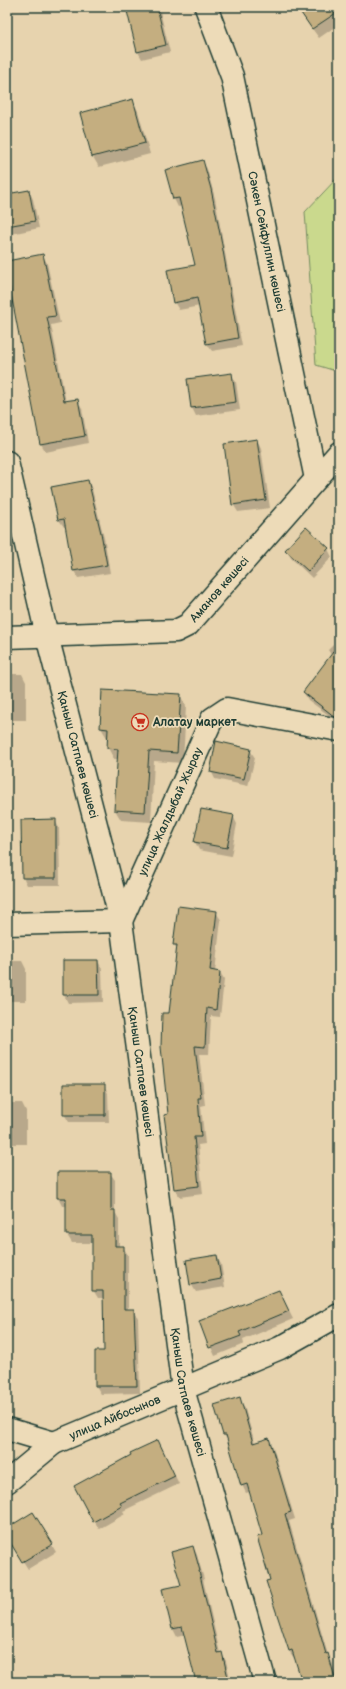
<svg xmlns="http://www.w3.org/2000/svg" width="346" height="1689" viewBox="0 0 346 1689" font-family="'Balsamiq Sans',sans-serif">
<rect width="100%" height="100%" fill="#e7d3ae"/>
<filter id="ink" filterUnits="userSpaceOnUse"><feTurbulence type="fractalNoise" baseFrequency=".025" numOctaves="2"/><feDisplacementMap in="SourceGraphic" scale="8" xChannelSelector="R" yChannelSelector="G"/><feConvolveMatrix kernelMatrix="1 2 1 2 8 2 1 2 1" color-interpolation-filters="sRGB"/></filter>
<g filter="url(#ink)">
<path fill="#cad98d" stroke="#748b60" d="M 339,176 L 339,372 L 316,365 L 305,212 Z"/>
<path fill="#0003" d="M 124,7 L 159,7 L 170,52 L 142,59 L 138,52 L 129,16 Z
M 296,7 L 339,7 L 339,24 L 319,38 Z
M 132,100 L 138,111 L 150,154 L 99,167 L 93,157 L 81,114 Z
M 202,161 L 207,169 L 215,198 L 242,346 L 212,351 L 207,344 L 200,306 L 179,310 L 174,302 L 196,266 L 182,206 L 178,207 L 174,199 L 166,171 Z
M 29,191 L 33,199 L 39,228 L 7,235 L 7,195 Z
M 42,255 L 47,263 L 60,323 L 51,325 L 66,402 L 77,400 L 82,408 L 88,443 L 46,452 L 41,444 L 7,268 L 7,262 Z
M 231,374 L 236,382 L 240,410 L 196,416 L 192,408 L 188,380 Z
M 257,440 L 261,448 L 270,508 L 238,512 L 233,504 Z
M 88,481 L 92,489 L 105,542 L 110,573 L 78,578 L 74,571 L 66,527 L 64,527 L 59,520 Z
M 328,549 L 332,557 L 312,578 L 291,558 L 286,550 Z
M 339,639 L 339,723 L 308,700 L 304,693 L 332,656 L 328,650 Z
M 7,674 L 22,674 L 26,682 L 26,720 L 7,720 Z
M 180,695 L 186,706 L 183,763 L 154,761 L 151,822 L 121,820 L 115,810 L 118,759 L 114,759 L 108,748 L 109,739 L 107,738 L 101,728 Z
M 250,750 L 255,758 L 248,786 L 215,779 L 211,771 Z
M 202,810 L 233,816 L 237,824 L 231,856 L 199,850 L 195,842 Z
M 55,820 L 59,828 L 60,885 L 27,885 L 23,877 Z
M 216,912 L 221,920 L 215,972 L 220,973 L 224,980 L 220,1017 L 211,1016 L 209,1054 L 199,1054 L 205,1105 L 201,1106 L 205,1144 L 198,1145 L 203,1194 L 179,1197 L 175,1189 L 170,1115 L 170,1014 L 177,949 L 174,944 Z
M 7,961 L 22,961 L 26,969 L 26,1001 L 7,1001 Z
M 98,961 L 102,969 L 103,1002 L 68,1003 L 64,995 Z
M 104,1085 L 108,1093 L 109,1122 L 69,1122 L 64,1114 Z
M 7,1103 L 22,1103 L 26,1111 L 26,1144 L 7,1144 Z
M 58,1173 L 110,1173 L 115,1180 L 115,1212 L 119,1219 L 119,1247 L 123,1247 L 128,1255 L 128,1310 L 134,1310 L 138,1318 L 140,1393 L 101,1394 L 96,1386 L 105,1352 L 104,1298 L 98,1298 L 93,1290 L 93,1243 L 72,1243 L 67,1235 L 67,1206 L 62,1206 L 58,1198 Z
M 339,1220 L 339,1238 L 331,1224 Z
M 216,1256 L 221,1264 L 225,1287 L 196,1292 L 191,1284 Z
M 279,1291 L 293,1319 L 243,1340 L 244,1344 L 215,1356 L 200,1322 Z
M 239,1398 L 244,1406 L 255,1443 L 269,1439 L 273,1447 L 295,1519 L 289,1521 L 328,1655 L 332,1662 L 338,1682 L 303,1682 L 295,1658 L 294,1658 L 289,1651 L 271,1581 L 263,1536 L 250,1492 L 246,1493 L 242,1485 L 229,1442 L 224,1435 L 215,1406 Z
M 162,1449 L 179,1484 L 123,1511 L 125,1514 L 99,1529 L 75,1487 Z
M 33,1513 L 56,1552 L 28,1569 L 7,1536 L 7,1529 Z
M 193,1547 L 197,1555 L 204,1579 L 203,1579 L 220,1653 L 221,1653 L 226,1661 L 231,1682 L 197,1682 L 185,1635 L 177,1637 L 173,1629 L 164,1590 L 182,1586 Z"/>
<path fill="#c4ae80" stroke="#1f3d34" d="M 126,7 L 157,7 L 166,45 L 137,52 Z
M 297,7 L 339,7 L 339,11 L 312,29 Z
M 133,99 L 145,143 L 92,157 L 80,113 Z
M 203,160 L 211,189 L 221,239 L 238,338 L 206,344 L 197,298 L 173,303 L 167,270 L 195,265 L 179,198 L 173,199 L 165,170 Z
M 29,190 L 35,221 L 7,226 L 7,194 Z
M 43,254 L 56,316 L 47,317 L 64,401 L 78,399 L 85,436 L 40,444 L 7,273 L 7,261 Z
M 232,373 L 236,402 L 191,408 L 187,379 Z
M 257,439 L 266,500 L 232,505 L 224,444 Z
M 88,480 L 101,533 L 107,565 L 73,571 L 64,519 L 58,520 L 51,487 Z
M 306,527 L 329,548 L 308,571 L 285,550 Z
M 339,644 L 339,717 L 335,717 L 303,692 Z
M 102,690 L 181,694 L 177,753 L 149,751 L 145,812 L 114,810 L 118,749 L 107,748 L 108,729 L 100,728 Z
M 216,741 L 251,749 L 244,779 L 210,772 Z
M 201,809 L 234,815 L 227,848 L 194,842 Z
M 56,819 L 56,878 L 22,878 L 21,820 Z
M 178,906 L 217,911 L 210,970 L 220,972 L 216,1010 L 207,1008 L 205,1047 L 195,1046 L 201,1098 L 198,1098 L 201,1137 L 194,1137 L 199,1186 L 174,1189 L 164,1115 L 168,1114 L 161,1047 L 162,1013 L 169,1013 L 177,945 L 173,945 Z
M 63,960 L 98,960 L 99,995 L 63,995 Z
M 63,1084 L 105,1084 L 105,1115 L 63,1115 Z
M 57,1172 L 111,1172 L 111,1210 L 115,1210 L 115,1246 L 124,1246 L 124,1309 L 134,1309 L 137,1386 L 95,1386 L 95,1351 L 104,1351 L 103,1291 L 92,1291 L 92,1235 L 66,1235 L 66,1198 L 57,1198 Z
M 217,1255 L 221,1279 L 190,1285 L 186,1260 Z
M 279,1290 L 289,1311 L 239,1332 L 241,1336 L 209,1348 L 199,1321 Z
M 240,1397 L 253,1443 L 269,1438 L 291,1512 L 285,1514 L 326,1654 L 328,1653 L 336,1682 L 302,1682 L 292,1650 L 289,1651 L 266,1581 L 270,1580 L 257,1537 L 262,1535 L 247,1484 L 241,1486 L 226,1435 L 223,1435 L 214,1405 Z
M 158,1440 L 175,1476 L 120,1503 L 122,1506 L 93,1522 L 74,1486 L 131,1455 L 130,1453 Z
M 33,1512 L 53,1544 L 22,1562 L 7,1537 L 7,1528 Z
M 193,1546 L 200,1571 L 199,1571 L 218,1653 L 222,1652 L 229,1682 L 196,1682 L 182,1627 L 172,1629 L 162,1589 L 181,1585 L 171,1552 Z"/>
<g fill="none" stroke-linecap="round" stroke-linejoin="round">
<g stroke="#1f3d34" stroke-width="25">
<g id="minor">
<path id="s1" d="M 206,7 L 232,76 L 316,479"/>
<path id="s2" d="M 7,462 L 47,636 L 121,921 L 183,1389 L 265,1682"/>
<path id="s3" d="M 7,637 L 176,631 L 188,625 L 339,453"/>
<path id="s4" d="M 7,924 L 121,921 L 212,719 L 227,709 L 339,730"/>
<path d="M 7,1429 L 54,1443"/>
<path id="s5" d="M 7,1482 L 54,1443 L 280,1348 L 339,1315"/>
</g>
</g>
<use href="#minor" stroke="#eddbb8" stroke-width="22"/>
</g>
</g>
<defs>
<g id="supermarket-ring" transform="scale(0.9)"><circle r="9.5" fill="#eddbb8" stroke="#c8321e" stroke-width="1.5"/><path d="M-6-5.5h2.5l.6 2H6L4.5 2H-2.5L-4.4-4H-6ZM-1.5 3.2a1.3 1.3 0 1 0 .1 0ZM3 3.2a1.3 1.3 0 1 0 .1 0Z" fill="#c8321e"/></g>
</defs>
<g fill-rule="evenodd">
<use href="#supermarket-ring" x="140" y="722"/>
</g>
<g text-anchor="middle" stroke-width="3.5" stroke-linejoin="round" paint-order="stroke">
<g font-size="12" fill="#1f3d34" stroke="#eddbb8">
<text dy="4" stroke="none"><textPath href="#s1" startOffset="243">Сәкен Сейфуллин көшесі</textPath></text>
<text dy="4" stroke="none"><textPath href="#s3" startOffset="230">Аманов көшесі</textPath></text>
<text dy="4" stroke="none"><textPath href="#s2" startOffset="301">Қаныш Сатпаев көшесі</textPath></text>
<text dy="4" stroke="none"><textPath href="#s4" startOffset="234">улица Жалдыбай Жырау</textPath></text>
<text dy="4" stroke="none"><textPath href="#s2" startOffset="625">Қаныш Сатпаев көшесі</textPath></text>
<text dy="4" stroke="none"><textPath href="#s2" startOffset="949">Қаныш Сатпаев көшесі</textPath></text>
<text dy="4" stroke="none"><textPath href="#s5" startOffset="127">улица Айбосынов</textPath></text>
</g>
<g font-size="12" font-weight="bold" fill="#1f3d34" stroke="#eddbb8" text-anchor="start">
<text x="153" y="726">Алатау маркет</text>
</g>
</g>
<rect width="346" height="1689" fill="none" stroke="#eddbb8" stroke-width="24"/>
<rect x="12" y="12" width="322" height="1665" fill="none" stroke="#1f3d34" stroke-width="1.5" filter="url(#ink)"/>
</svg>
